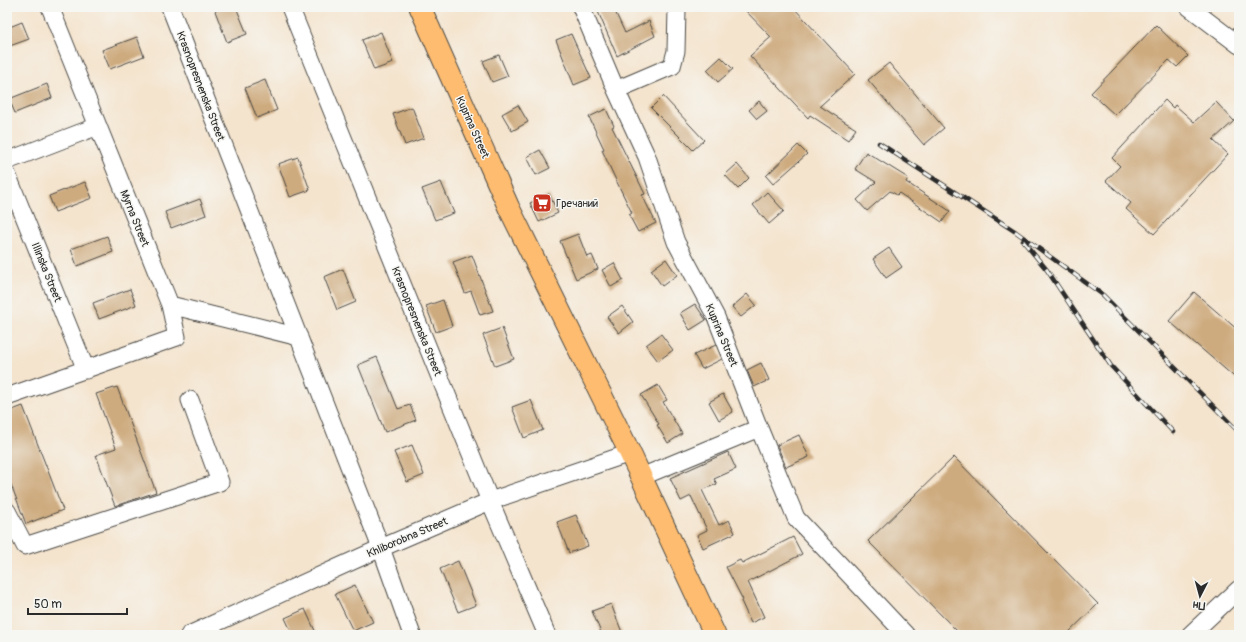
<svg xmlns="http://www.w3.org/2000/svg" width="1246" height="642" viewBox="0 0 1246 642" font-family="Pangolin,sans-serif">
<rect width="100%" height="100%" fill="#f6f6f2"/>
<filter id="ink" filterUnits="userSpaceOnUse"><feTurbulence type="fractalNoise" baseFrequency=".025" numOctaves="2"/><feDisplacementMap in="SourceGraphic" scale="8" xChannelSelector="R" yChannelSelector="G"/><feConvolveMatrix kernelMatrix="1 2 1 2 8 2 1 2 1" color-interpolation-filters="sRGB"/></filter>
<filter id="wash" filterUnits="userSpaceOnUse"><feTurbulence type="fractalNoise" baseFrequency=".012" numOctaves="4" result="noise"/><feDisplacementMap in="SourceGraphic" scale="16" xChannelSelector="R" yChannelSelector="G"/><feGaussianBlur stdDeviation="0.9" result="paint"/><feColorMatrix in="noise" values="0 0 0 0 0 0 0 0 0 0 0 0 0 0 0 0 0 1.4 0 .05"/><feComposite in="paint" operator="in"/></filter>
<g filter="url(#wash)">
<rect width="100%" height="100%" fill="#f4e4ce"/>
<g id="blocks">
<path fill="#ceab7f" d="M 225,7 L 236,7 L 247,34 L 227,42 L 215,11 Z
M 596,7 L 613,7 L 625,33 L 649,21 L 655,36 L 617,56 Z
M 742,7 L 793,7 L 855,74 L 820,106 L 856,129 L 848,140 L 810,115 L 808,118 L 750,56 L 771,37 Z
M 22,22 L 29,39 L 7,47 L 7,28 Z
M 1156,25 L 1188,56 L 1177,67 L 1169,60 L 1115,115 L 1091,93 Z
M 381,32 L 393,63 L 374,70 L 362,40 Z
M 571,34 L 591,78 L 574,85 L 556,40 Z
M 137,37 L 144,56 L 110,69 L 102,50 Z
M 499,55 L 508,76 L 492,82 L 483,61 Z
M 721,57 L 733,69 L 718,82 L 707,70 Z
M 889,63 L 944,128 L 924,145 L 868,80 Z
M 265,80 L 277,110 L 257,118 L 245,88 Z
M 47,84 L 52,98 L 15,113 L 9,99 Z
M 663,96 L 704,140 L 693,150 L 651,108 Z
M 1165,100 L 1173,108 L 1175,105 L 1194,122 L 1216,102 L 1234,121 L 1213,140 L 1228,154 L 1154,234 L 1126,209 L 1131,203 L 1106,181 L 1120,166 L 1112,158 Z
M 759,101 L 767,111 L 757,119 L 749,110 Z
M 518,105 L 528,122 L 512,131 L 502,114 Z
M 412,107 L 424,138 L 405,145 L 393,114 Z
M 606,109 L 614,126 L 612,127 L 645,194 L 642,195 L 656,223 L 638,232 L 629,215 L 632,213 L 614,176 L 602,150 L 604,149 L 589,117 Z
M 798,145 L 807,154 L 773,184 L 766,176 Z
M 540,150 L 550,168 L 536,175 L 527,157 Z
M 866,152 L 908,178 L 906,182 L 950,211 L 942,222 L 899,193 L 897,195 L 890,191 L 867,211 L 857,200 L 876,182 L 855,169 Z
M 298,157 L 310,190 L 290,197 L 278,164 Z
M 737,164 L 749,178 L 738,189 L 725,175 Z
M 85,182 L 92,198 L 55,212 L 49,196 Z
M 441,182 L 454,213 L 435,220 L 422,189 Z
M 767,192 L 784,211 L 769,224 L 753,205 Z
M 549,194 L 558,213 L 539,222 L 530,203 Z
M 200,199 L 206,215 L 171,228 L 165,212 Z
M 578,234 L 587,257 L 592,255 L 598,269 L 576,279 L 560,241 Z
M 107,236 L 113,252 L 77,266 L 71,249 Z
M 889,248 L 902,267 L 886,278 L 873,259 Z
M 472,255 L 493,311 L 480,315 L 471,291 L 465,293 L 453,262 Z
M 666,259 L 677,275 L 662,286 L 651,270 Z
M 614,263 L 623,280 L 611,287 L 602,270 Z
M 343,269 L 356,302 L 337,310 L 324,277 Z
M 130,289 L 136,305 L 99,319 L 93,303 Z
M 1194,292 L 1239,331 L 1239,381 L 1169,321 Z
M 747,294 L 756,305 L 741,317 L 732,307 Z
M 443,300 L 452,326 L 436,332 L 426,306 Z
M 695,304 L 706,320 L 690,330 L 680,313 Z
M 622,306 L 633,322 L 619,333 L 607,317 Z
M 502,328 L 514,359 L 495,366 L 483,335 Z
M 661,334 L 673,350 L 658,361 L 646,345 Z
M 716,345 L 722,359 L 702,369 L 694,355 Z
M 377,357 L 398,409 L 410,405 L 416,420 L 385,432 L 358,365 Z
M 761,363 L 769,380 L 754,387 L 747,370 Z
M 658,385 L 667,400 L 663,402 L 682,434 L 668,443 L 657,425 L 659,424 L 641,395 Z
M 117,387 L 156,492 L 115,506 L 96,455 L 116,448 L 96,394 Z
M 723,394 L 733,412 L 719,420 L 709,402 Z
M 531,400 L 543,430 L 524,438 L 512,407 Z
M 23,406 L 63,510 L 26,524 L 7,474 L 7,412 Z
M 799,435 L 809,457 L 786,467 L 777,445 Z
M 412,445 L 424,475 L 407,482 L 394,452 Z
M 728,452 L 736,469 L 714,479 L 717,484 L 702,490 L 719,525 L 729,520 L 735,533 L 703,548 L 697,535 L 707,530 L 691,496 L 681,501 L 670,478 Z
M 954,457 L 1098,604 L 1066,635 L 961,635 L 868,541 Z
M 576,515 L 588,546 L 569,553 L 557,522 Z
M 793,537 L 802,554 L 748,582 L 764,617 L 751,623 L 741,601 L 743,600 L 726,567 L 740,560 L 742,563 Z
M 458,561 L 476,605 L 458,612 L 440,569 Z
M 355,585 L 373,622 L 353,631 L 335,594 Z
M 611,604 L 623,635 L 602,635 L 592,611 Z
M 305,609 L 317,635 L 293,635 L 285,618 Z"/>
</g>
</g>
<g filter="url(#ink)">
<use href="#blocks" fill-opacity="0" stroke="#494743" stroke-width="1"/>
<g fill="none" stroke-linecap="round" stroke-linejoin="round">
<g stroke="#494743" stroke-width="19">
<path id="minor" d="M 50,7 L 170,305 L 299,337
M 170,7 L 381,548 L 412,635
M 290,7 L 490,501 L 547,635
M 581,7 L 616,90 L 647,157 L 676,242 L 716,317 L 759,428 L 796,518 L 906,635
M 1189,7 L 1239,45
M 616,90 L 672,66 L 676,51 L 677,9 L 676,7
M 7,161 L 98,126
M 7,174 L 86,370
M 7,397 L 177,337 L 170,305
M 641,477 L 759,428
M 7,511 L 25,546 L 220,482 L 190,400
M 189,635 L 381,548 L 490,501 L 630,453
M 1190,635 L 1239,589"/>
</g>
<g stroke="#494743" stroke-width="23">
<path id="major" d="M 420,7 L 509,208 L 630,453 L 715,635"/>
</g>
<use href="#minor" stroke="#fff" stroke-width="17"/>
<use href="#major" stroke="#fdbc6f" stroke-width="21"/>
<g stroke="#2b2b2b" stroke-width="4.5">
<path id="rail" d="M 879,143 L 1016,232 L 1103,295 L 1239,432
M 1023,241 L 1047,270 L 1111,366 L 1173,432"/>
</g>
<use href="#rail" stroke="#f6f6f2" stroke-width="3" stroke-dasharray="9" stroke-linecap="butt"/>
</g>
</g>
<defs>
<g id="supermarket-square" transform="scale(1)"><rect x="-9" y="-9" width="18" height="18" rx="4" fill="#c8321e" stroke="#f6f6f2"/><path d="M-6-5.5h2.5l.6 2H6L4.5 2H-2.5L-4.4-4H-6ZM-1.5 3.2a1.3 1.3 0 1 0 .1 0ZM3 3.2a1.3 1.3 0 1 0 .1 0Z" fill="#fff"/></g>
</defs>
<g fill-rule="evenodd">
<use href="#supermarket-square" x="542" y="203"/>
</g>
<g text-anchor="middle" stroke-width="3" stroke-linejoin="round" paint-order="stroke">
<g font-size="11" fill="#2b2b2b" stroke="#f6f6f2">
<text transform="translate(201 86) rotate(69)" y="4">Krasnopresnenska Street</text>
<text transform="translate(473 127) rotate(66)" y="4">Kuprina Street</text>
<text transform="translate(135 218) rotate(68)" y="4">Myrna Street</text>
<text transform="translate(47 272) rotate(68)" y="4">Illinska Street</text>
<text transform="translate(417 321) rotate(68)" y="4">Krasnopresnenska Street</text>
<text transform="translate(722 335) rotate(67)" y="4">Kuprina Street</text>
<text transform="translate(407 537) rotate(-23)" y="4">Khliborobna Street</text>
</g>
<g font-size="11" fill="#2b2b2b" stroke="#f6f6f2" text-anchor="start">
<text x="556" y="207">Гречаний</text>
</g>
</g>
<rect width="1246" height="642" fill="none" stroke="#f6f6f2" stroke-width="24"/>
<g transform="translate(1200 596) rotate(186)" stroke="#f6f6f2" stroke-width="3" paint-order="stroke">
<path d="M0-3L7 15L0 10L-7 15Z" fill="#2b2b2b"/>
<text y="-6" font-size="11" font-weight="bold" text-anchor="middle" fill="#2b2b2b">Пн</text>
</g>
<path d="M28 608v6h99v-6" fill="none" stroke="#2b2b2b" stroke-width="2"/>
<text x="34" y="608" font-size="12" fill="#2b2b2b" stroke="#f6f6f2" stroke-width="3" paint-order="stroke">50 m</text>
</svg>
